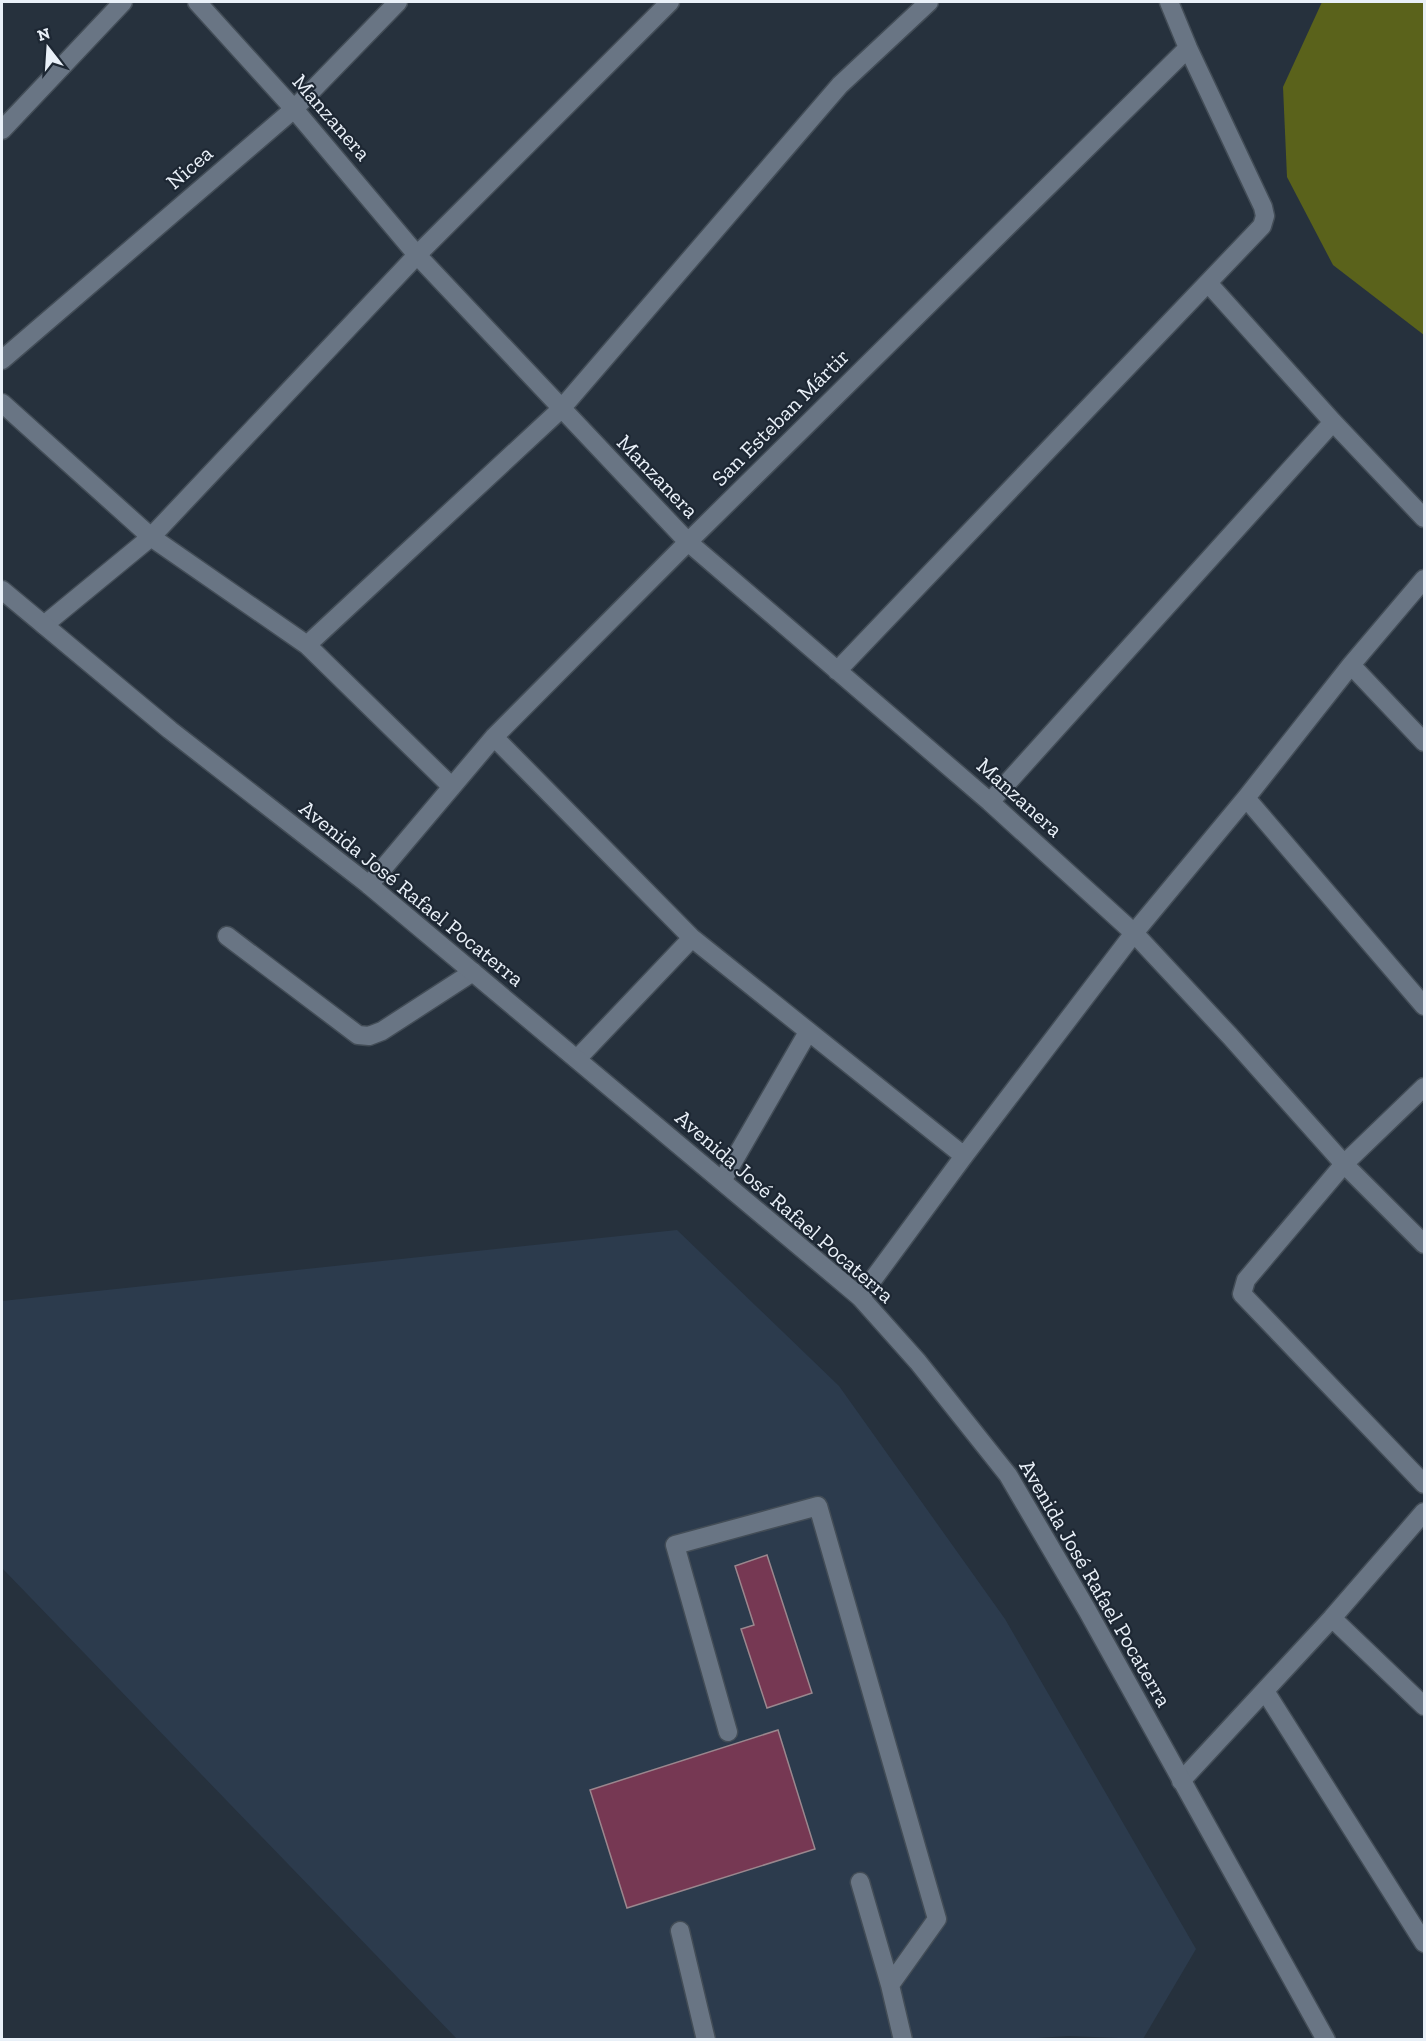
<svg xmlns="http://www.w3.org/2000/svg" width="1426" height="2041" viewBox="0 0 1426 2041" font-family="'Zilla Slab',serif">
<rect width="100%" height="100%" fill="#26313d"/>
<path fill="#2c3b4d" d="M 677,1230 L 839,1386 L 1005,1619 L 1196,1949 L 1143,2039 L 1069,2036 L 1002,2040 L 457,2039 L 2,1568 L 2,1301 Z"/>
<path fill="#5a621b" d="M 1322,2 L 1424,2 L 1424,335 L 1333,265 L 1287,177 L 1283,87 Z"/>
<path fill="#763853" stroke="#9b878e" stroke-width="1.5" d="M 767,1555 L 812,1693 L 767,1708 L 741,1629 L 754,1625 L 735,1566 Z
M 778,1730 L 815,1849 L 627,1908 L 590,1790 Z"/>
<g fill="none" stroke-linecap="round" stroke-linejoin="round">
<g stroke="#434d57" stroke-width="21">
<path id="lane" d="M 227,936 L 358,1035 L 369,1036 L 382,1031 L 473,972
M 728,1732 L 675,1545 L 818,1506 L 937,1919 L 890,1985 L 903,2040
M 860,1882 L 890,1985
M 680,1931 L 706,2040"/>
</g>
<g stroke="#434d57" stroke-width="21">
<path id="street" d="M 197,2 L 294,109 L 417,255 L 688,542 L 990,802 L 1134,933 L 1230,1036 L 1344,1164 L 1424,1244
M 2,130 L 123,2
M 1208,283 L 1333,422 L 1424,518
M 2,360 L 294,109 L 398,2
M 2,403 L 151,537 L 307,645 L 561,409 L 840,85 L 929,2
M 44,625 L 151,537 L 417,255 L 670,2
M 307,645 L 452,787
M 1351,665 L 1424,742
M 837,671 L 1262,226 L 1265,216 L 1263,207 L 1188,48 L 1169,2
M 494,737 L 692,938 L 964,1156
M 1246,798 L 1424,1006
M 990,802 L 1333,422
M 369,885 L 494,737 L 688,542 L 1188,48
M 577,1059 L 692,938
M 1424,1087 L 1344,1164 L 1246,1280 L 1242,1294 L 1424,1484
M 722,1181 L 808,1032
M 860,1297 L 964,1156 L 1134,933 L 1246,798 L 1351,665 L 1424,579
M 1332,1618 L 1424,1706
M 1265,1691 L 1424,1943
M 1181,1781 L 1332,1618 L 1424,1512"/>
</g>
<g stroke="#434d57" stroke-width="21">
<path id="secondary" d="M 2,590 L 170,730 L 369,885 L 860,1297 L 918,1362 L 1008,1475 L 1087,1610 L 1326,2040"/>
</g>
<use href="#lane" stroke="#697584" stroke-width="18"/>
<use href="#street" stroke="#697584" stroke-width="18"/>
<use href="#secondary" stroke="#697584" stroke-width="18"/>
</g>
<g text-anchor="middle" stroke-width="4.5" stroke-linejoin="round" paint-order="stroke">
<g font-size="22" fill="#e9f0f8" stroke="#1d2733">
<text transform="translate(332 117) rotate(49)" y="8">Manzanera</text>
<text transform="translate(189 167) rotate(-41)" y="8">Nicea</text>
<text transform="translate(780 417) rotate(-45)" y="8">San Esteban Mártir</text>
<text transform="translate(658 476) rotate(46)" y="8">Manzanera</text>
<text transform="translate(1020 797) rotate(42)" y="8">Manzanera</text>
<text transform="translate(412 893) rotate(39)" y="8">Avenida José Rafael Pocaterra</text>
<text transform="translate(785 1206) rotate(41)" y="8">Avenida José Rafael Pocaterra</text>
<text transform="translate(1096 1583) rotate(60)" y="8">Avenida José Rafael Pocaterra</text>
</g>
</g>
<rect width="1426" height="2041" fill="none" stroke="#e9f0f8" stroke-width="6"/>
<g transform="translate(48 48) rotate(343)" stroke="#1d2733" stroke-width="4.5" paint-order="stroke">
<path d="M0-4.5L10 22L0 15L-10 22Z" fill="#e9f0f8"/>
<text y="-9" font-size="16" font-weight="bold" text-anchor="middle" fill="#e9f0f8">N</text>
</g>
</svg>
